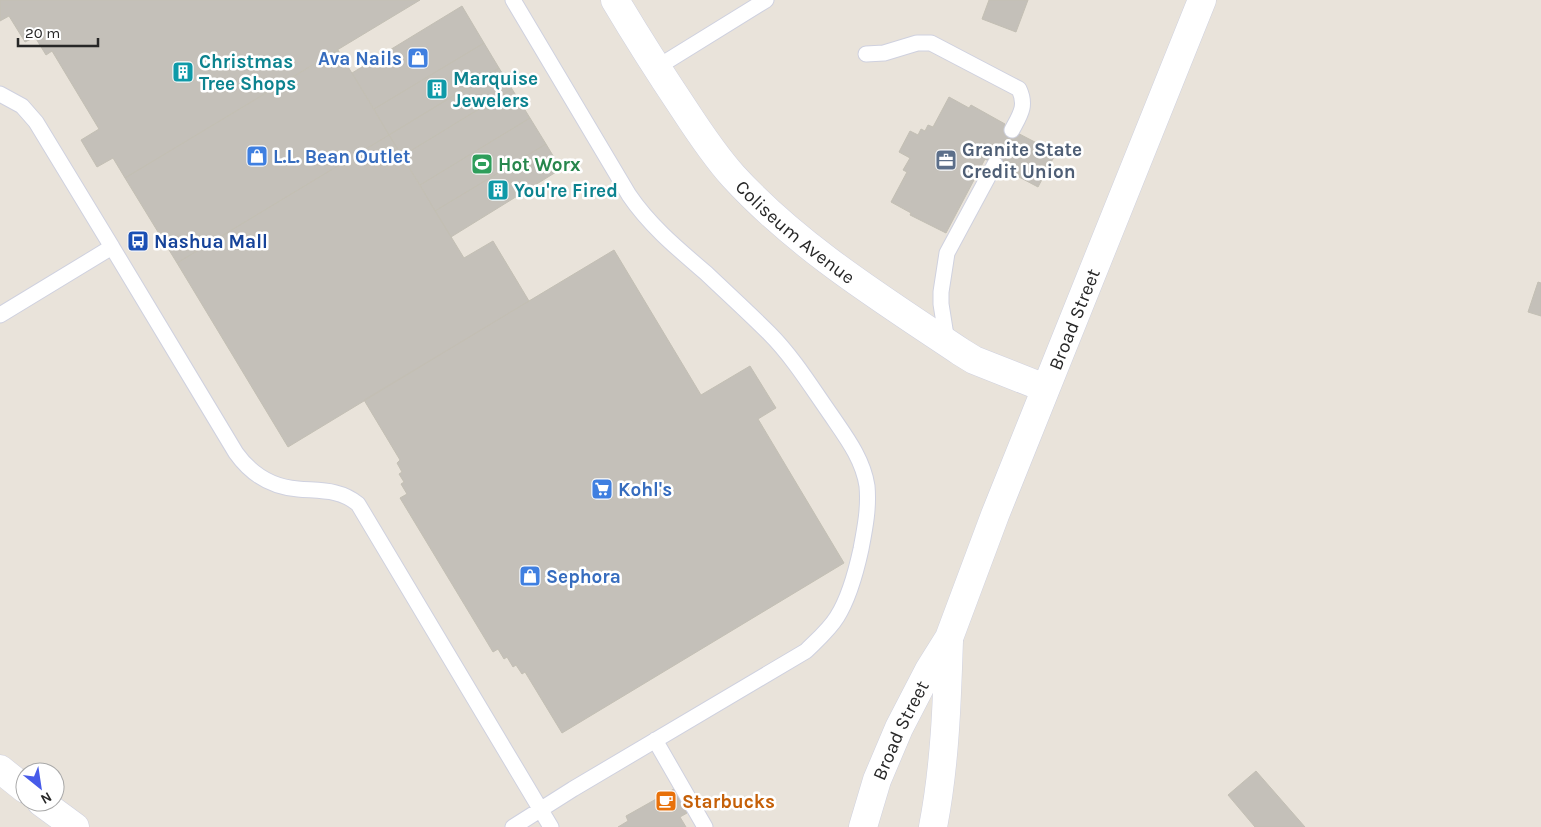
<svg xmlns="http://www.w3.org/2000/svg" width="1541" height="827" viewBox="0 0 1541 827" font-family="Karla,sans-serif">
<rect width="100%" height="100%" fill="#e9e3da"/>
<path fill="#c4c0b9" stroke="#c3bfb4" d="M 0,0 L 420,0 L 125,178 L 113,158 L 97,167 L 81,140 L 99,129 L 52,51 L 46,55 L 35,37 L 25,42 L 9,16 L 0,21 Z
M 989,0 L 1028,0 L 1016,32 L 982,19 Z
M 462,6 L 484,43 L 374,109 L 352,73 Z
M 484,43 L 499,68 L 389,135 L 374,109 Z
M 338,50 L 389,135 L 177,263 L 125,178 Z
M 499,68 L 512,89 L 402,156 L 389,135 Z
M 512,89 L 530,118 L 420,185 L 402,156 Z
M 949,97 L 969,108 L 971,105 L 1005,124 L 1004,126 L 1056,153 L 1038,187 L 985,159 L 946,233 L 910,215 L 911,213 L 891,202 L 907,172 L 903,170 L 910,158 L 899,152 L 910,131 L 918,135 L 921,129 L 925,131 L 928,125 L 933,127 Z
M 530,118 L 546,144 L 435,211 L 420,185 Z
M 389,135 L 464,258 L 493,241 L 529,301 L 288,447 L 177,263 Z
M 546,144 L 561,169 L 451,237 L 435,211 Z
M 614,250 L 701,395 L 750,366 L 776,408 L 758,419 L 844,563 L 562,733 L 525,672 L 522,674 L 516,665 L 513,667 L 507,657 L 504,659 L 498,649 L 493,652 L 400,498 L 407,494 L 401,484 L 404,482 L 399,474 L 402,472 L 397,463 L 400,460 L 364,400 Z
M 1538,282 L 1541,283 L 1541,316 L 1528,312 Z
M 1256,771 L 1305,827 L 1255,827 L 1228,795 Z
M 674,789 L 687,813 L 680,817 L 686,827 L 618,827 L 628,821 L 626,816 Z"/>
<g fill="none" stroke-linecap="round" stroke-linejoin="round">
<g stroke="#cfd1df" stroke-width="17">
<path id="service" d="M 513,0 L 629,195 C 650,226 678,249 706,273 C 727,293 749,313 769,333 C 793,357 812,388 831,415 C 846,437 863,459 867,486 C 869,508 865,528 861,549 C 856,572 849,598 837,617 C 829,630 817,640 806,651 L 573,789 L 513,827
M 866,54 L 884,53 L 917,43 L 931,43 L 1019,89 C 1027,106 1020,115 1012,130
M 656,68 L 766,0
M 0,94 L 22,106 L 36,122 L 112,247 L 0,315
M 112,247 L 236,453 C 251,474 271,487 298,489 C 320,491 340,489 358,504 L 551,827
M 947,342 L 941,304 L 941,292 L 947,253 L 995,164
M 655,740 L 705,827"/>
</g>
<g stroke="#cfd1df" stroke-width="29">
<g id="minor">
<path id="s1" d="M 615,0 C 637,37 660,73 684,109 C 699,132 715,156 733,176 C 798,247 882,299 961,352 L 974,360 L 1045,388"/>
<path d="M 0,769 L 25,789"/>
<path d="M 41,802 L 75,827"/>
</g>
</g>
<g stroke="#cfd1df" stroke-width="29">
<g id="secondary">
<path id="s2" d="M 863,827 L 877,780 L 899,728 L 929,670 L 949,638 L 995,515 L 1202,0"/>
<path d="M 933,827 C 945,765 947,702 949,640"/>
</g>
</g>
<use href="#service" stroke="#fff" stroke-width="15"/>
<use href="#minor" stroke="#fff" stroke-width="28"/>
<use href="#secondary" stroke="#fff" stroke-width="28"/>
</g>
<defs>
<g id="shop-square" transform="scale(1.125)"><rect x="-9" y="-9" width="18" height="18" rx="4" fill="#3f7fe0" stroke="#fff"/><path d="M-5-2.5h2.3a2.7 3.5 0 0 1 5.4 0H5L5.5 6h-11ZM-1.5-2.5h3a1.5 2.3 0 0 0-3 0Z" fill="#fff"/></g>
<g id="building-square" transform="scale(1.125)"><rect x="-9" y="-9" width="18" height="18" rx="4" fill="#0f9aa8" stroke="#fff"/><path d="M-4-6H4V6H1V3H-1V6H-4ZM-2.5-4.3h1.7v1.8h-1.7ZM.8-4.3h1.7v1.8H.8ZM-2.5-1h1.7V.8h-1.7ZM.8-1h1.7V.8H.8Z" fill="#fff"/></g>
<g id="office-square" transform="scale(1.125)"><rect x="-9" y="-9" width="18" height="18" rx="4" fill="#5c6f8a" stroke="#fff"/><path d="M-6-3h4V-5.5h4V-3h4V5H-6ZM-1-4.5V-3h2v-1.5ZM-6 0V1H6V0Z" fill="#fff"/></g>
<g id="stadium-square" transform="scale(1.125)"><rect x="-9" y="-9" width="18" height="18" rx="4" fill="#2e9e5b" stroke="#fff"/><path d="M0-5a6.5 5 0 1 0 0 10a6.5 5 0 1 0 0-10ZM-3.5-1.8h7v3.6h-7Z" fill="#fff"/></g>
<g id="bus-square" transform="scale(1.125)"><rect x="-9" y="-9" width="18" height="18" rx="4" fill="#1a4fb4" stroke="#fff"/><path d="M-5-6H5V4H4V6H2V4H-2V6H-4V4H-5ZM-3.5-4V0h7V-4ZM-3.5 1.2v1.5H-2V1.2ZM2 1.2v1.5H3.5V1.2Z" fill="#fff"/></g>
<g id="supermarket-square" transform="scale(1.125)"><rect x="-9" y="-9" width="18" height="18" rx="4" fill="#3f7fe0" stroke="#fff"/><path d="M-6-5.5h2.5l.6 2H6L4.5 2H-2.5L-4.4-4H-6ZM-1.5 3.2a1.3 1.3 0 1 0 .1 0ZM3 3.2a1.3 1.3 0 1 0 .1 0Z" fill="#fff"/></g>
<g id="cafe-square" transform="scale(1.125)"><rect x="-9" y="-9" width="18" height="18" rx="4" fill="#e8710a" stroke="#fff"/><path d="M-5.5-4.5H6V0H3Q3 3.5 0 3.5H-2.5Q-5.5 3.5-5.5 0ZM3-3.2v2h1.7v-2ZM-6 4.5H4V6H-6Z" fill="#fff"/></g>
</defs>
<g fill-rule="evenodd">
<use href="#shop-square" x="418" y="58"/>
<use href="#building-square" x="183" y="72"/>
<use href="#building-square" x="437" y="89"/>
<use href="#shop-square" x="257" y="156"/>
<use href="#office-square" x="946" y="160"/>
<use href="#stadium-square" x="482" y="164"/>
<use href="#building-square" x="498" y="190"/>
<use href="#bus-square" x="138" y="241"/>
<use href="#supermarket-square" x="602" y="489"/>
<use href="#shop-square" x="530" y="576"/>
<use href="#cafe-square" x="666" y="801"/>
</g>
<g text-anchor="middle" stroke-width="5" stroke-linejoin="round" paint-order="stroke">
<g font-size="19" font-weight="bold" fill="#366cbe" stroke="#fff" text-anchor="start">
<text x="402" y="65" text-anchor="end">Ava Nails</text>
<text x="273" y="163">L.L. Bean Outlet</text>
<text x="618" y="496">Kohl's</text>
<text x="546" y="583">Sephora</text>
</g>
<g font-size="19" font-weight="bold" fill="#0d838f" stroke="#fff" text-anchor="start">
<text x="199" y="68">Christmas<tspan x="199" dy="22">Tree Shops</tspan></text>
<text x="453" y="85">Marquise<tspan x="453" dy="22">Jewelers</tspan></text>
<text x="514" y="197">You're Fired</text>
</g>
<g font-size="19" font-weight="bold" fill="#4e5e75" stroke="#fff" text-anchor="start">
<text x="962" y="156">Granite State<tspan x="962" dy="22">Credit Union</tspan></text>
</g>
<g font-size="19" font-weight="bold" fill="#27864d" stroke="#fff" text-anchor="start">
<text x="498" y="171">Hot Worx</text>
</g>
<g font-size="19" fill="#272727" stroke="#fff">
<text dy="7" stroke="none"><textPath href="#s1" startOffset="296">Coliseum Avenue</textPath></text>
<text dy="7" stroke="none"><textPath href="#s2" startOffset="551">Broad Street</textPath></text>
<text dy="7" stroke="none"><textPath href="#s2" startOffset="104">Broad Street</textPath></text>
</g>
<g font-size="19" font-weight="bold" fill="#164399" stroke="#fff" text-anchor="start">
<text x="154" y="248">Nashua Mall</text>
</g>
<g font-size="19" font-weight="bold" fill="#c56008" stroke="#fff" text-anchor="start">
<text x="682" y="808">Starbucks</text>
</g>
</g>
<g transform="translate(40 787) rotate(150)"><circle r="24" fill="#ffffff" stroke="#a9a9a9"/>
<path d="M0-4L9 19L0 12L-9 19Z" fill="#475be9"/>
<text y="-8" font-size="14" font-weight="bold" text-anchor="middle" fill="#272727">N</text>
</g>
<path d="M18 38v8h80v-8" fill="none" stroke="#272727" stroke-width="2.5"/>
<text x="25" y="38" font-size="15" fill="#272727" stroke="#ffffff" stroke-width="4" paint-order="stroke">20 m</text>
</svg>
